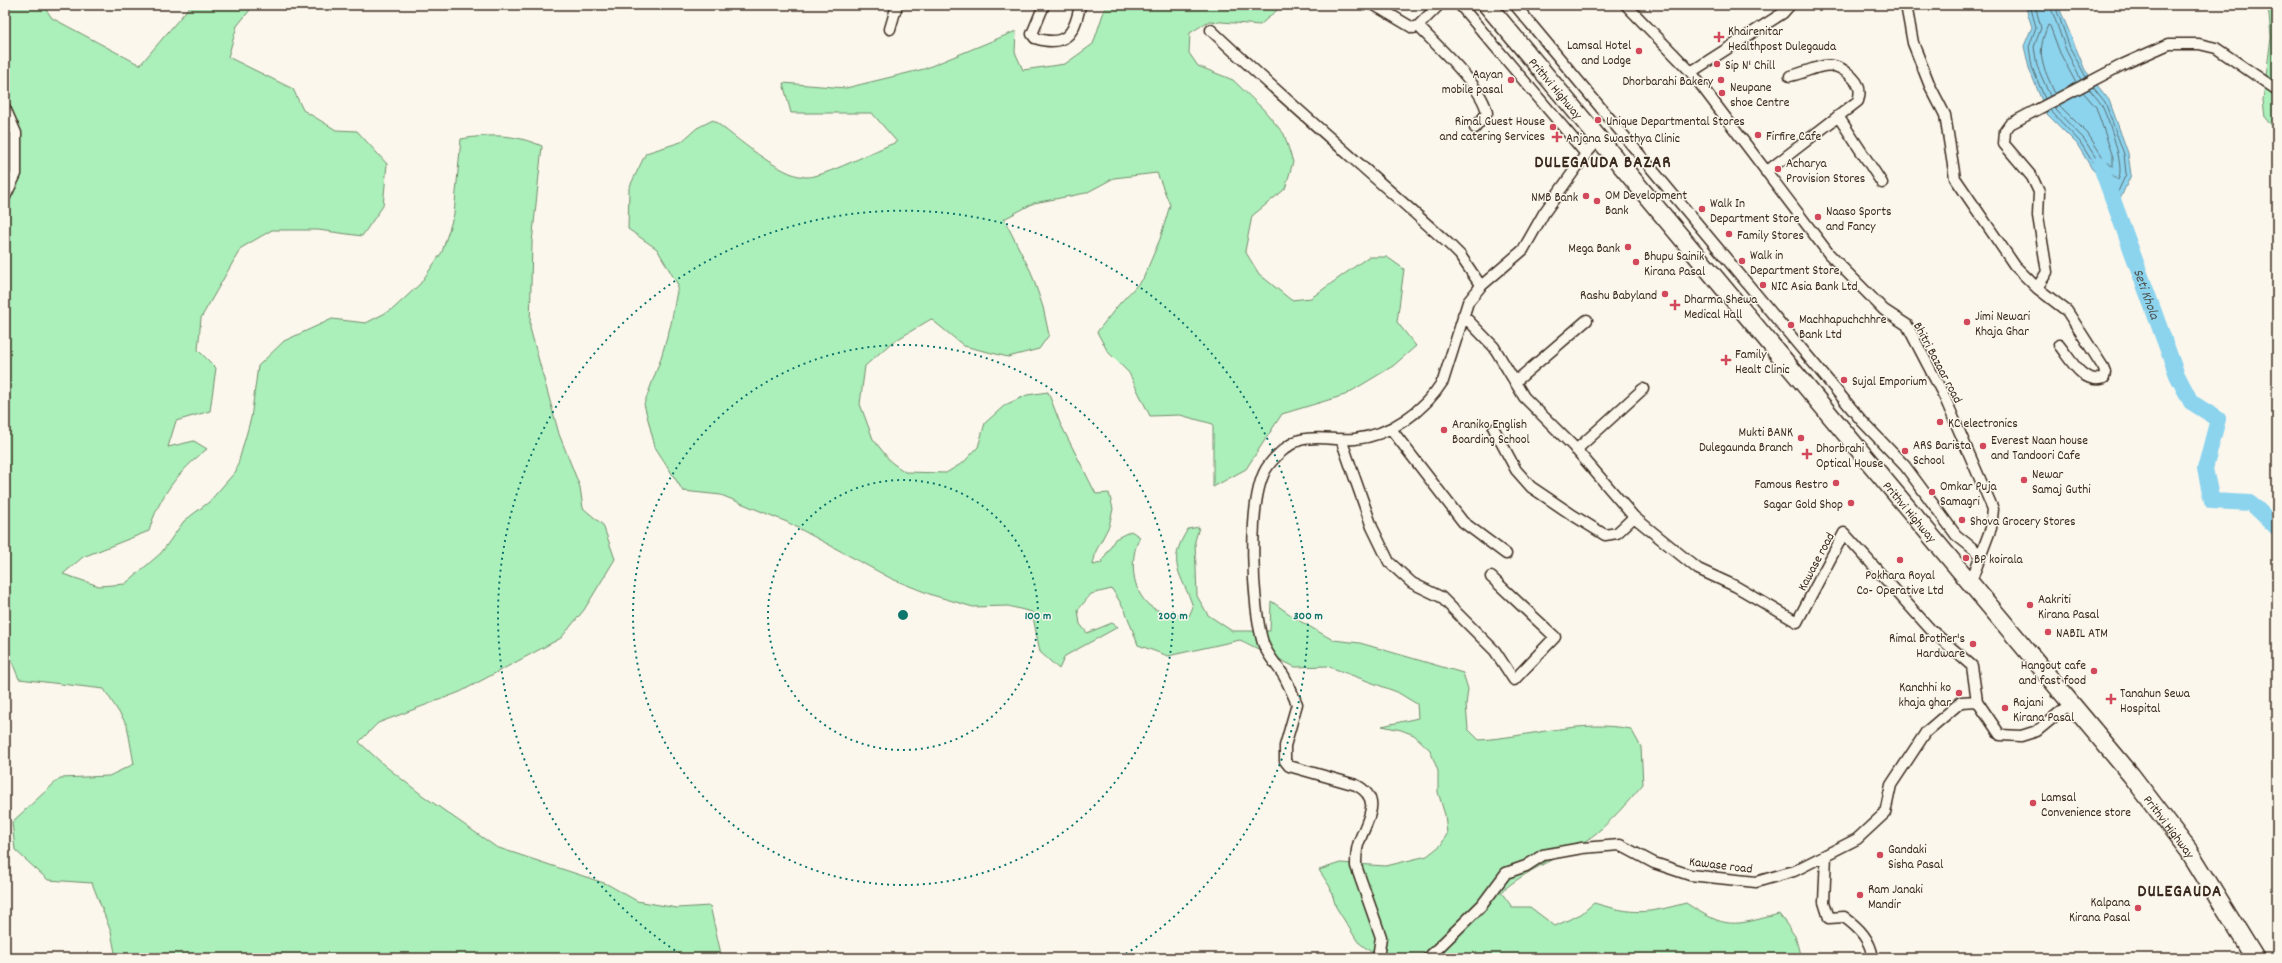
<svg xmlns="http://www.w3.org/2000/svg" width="2282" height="963" viewBox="0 0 2282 963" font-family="Dekko,sans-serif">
<rect width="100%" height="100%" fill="#fbf7ec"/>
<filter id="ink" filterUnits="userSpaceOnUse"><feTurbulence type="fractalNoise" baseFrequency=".025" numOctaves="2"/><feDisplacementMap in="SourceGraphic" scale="8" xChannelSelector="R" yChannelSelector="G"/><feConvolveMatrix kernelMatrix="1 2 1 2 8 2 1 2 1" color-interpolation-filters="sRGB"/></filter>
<g filter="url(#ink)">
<path fill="#abefba" stroke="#738c6c" d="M 5,5 L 43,5 L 52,18 L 140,65 L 191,5 L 254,5 L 237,26 L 228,57 L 293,89 L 303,110 L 336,130 L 357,131 L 387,164 L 383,206 L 362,236 L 318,230 L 272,230 L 241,248 L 201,318 L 198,350 L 216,368 L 210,411 L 176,421 L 168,447 L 194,441 L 207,449 C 179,471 159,496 149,531 L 83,557 L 63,574 L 99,586 L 125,584 L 161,553 L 184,521 L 209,502 L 236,471 L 251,418 L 258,366 L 284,341 L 332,319 L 366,323 L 393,309 L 420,284 L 442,252 L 454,214 L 461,139 C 492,134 514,134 542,146 L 532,243 L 530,328 L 559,434 L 580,487 L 583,508 L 603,525 L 615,559 L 584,610 L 561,638 L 460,692 L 378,723 L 359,742 L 384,765 L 422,795 L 496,847 L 607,884 L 637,901 L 677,908 L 710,906 L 722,958 L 116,958 L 111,932 L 92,883 L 48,880 L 15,850 L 12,822 L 60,778 L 109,776 L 134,764 L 127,725 L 104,689 L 19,679 L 7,650 L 5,616 Z
M 1106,5 L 1283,5 L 1260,25 L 1209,21 L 1190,33 L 1189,53 L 1198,66 L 1233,80 L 1263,109 L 1284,134 L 1293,162 L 1285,189 L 1252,216 L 1245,251 L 1259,274 L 1291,300 L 1311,298 L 1368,257 L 1387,257 L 1404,269 L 1397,322 L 1416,346 L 1393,366 L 1345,395 L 1282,414 L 1246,469 L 1213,487 L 1213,424 L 1180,415 L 1150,416 L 1129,373 L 1108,352 L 1097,332 L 1120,303 L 1143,279 L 1160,239 L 1170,205 L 1157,173 L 1114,178 L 1086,193 L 1034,203 L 1004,219 L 1031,272 L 1043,307 L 1049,335 L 1039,349 L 1008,357 L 964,346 L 931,319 L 890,344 L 865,366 L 860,404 L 873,439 L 891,462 L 905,472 L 946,473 L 964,462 L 978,447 L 985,423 L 1005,405 L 1027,395 L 1048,392 L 1060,423 L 1096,494 L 1109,493 L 1113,509 L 1109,526 L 1096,551 L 1093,565 L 1101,563 L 1115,539 L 1131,531 L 1140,537 C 1129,557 1131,591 1150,606 C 1157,612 1180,616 1189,616 L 1193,607 C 1182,573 1165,565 1188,529 L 1199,527 L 1195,541 L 1197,596 L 1208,615 L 1232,631 L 1270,631 L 1271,601 L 1298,620 L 1333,640 L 1360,643 L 1463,673 L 1468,689 L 1466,705 L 1468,729 L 1479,740 C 1529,737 1581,719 1631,729 L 1641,747 L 1643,784 C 1627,803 1610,823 1590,838 C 1560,858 1530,867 1501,892 L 1512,907 L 1530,907 L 1555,926 L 1581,914 L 1594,903 C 1635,915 1645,914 1686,903 C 1727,930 1733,926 1779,914 L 1795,936 L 1801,958 L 1379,958 L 1358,942 L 1336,907 L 1330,887 L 1319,870 L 1340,863 L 1386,866 L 1427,856 L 1441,845 L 1447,834 L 1445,815 L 1438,792 L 1438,771 L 1430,750 L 1414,735 L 1401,730 L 1382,726 L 1418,718 L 1417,704 L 1397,692 L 1327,666 L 1295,667 L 1240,640 L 1168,656 L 1138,645 L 1125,610 L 1112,589 L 1091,594 L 1078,610 L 1080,624 L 1087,633 L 1112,623 L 1118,627 L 1065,656 L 1059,669 L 1040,652 L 1032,612 L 1008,606 L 973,607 L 932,595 L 892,579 L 787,522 L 721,495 L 683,491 L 655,447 L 644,404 L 660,361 L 671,324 L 678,285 L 657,249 L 628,229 L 629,188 L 646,153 L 681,142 L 697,128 L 713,120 C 735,136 781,177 806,177 C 823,178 877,149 897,142 L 872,113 L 791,113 L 783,83 L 846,88 L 924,69 L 1016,31 L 1015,52 L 1023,70 L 1065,64 L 1093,44 Z
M 2268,5 L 2277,5 L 2277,131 L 2265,118 L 2263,100 L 2271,37 Z"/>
<path fill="#8cd3ee" stroke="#6c8f9b" d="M 2025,5 L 2058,5 L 2085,70 L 2109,100 L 2128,153 L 2131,175 L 2116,208 L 2107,184 L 2092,169 L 2077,144 L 2047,114 L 2029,68 L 2024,46 L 2032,27 Z"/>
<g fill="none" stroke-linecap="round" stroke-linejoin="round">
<path stroke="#5b6e71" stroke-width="1" d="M 2030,5 L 2036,27 L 2029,47 L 2032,67 L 2045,99
M 2035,5 L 2041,28 L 2034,47 L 2037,66 L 2050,96
M 2050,5 L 2066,50 L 2081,80
M 2055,5 L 2070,48 L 2086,77
M 2055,94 C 2043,65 2035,56 2048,25 L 2050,26 L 2060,53 L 2076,83
M 2059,105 L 2088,134 L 2104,159 L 2113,167 L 2113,157 L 2096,107 L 2083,92
M 2054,108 L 2084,139 L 2099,163 L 2118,180 C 2126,168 2108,117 2101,104 C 2098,99 2093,94 2089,89
M 2050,110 L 2080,142 L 2095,166 L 2110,181 L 2115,193 L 2117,194 L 2126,174 L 2124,154 L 2105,102 L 2093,87"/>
<path stroke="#8cd3ee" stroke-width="16" id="s1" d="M 2100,164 L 2177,375 L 2191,402 L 2218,419 L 2205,469 L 2212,501 L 2251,503 L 2277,528"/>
<g stroke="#3b2a1e" stroke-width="13">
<path id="minor" d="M 1044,5 L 1032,34 L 1035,38 C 1066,48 1075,33 1080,5
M 1374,5 L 1413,28 L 1418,26 L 1439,5
M 1460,5 L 1586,154
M 1515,5 L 1861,420 L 1905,466 L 1956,535 L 1981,555
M 1626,5 L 1691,72 L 1829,254 L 1884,310 L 1907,325 L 1944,396 L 1993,509 L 1991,528 L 1970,584
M 1906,5 L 1913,43 L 1930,86 L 1945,115 L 1955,178 L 2015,266 L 2037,288 L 2047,272 L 2038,216 L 2039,192 L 2032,177 L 2004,144 L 2005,131 L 2010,124 L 2124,64 L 2169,44 L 2199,44 L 2216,48 L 2277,90
M 1418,26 C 1437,46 1483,87 1487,113 L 1475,128
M 890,29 L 897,5
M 1211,30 C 1289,104 1371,173 1450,245 L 1460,255 L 1481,286
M 1691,72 L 1783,13 L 1790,5
M 5,108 L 16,133 L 16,174 L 5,197
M 1838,116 L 1882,183
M 1766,172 L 1858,101 C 1861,92 1860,85 1853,78 C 1831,54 1814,71 1790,76
M 2037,288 L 2067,311 L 2103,367 L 2105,372 L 2104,378 C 2083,385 2071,360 2059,345
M 1463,315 L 1494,347 L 1524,397 L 1573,446 L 1634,517 L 1698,569 L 1735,586 L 1797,622 L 1844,533 L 1931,630 L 1972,666 L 1977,701
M 1515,382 L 1587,320
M 1391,429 L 1463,522 L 1506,554
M 1494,429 L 1516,470 L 1531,487 L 1571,514 L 1605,535 L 1617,533 L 1634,517
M 1341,439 L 1372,527 L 1389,562 L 1412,583 L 1441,597 L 1495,651 L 1514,680 L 1555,637 L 1491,577
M 1576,450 L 1643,389
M 1826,855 L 1824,902 L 1829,918 L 1844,917 C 1859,928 1870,939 1873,958
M 1378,958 L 1381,937 L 1356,866 C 1356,859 1356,852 1358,845 C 1365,822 1385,800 1356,785 L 1289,766 L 1285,761 L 1285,746 L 1297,704 C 1293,695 1289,685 1284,676 C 1277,665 1267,655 1263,643 C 1252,607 1247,502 1266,469 C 1273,458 1288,444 1300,440 C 1318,435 1337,441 1355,439 C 1391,435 1424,411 1443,381 L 1468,302 L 1481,286 L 1523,250 L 1544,213 L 1586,154 L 1598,140
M 1428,958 L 1482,905 L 1506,873 L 1526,866 L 1543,855 L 1582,848 L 1620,845 L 1654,863 L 1690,875 L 1756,882 L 1794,871 L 1857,839 L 1885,813 L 1891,785 L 1926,732 L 1961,702 L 1977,701 L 2000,735 L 2021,736 L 2037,731 L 2071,703"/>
</g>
<g stroke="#3b2a1e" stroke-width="20">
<g id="trunk">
<path id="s2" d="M 1487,5 L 2131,775 L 2189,851 L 2255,958"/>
</g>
</g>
<use href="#minor" stroke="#fbf7ec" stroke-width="10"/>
<use href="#trunk" stroke="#fbf7ec" stroke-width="17"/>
</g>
</g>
<g fill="none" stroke="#0f766e" stroke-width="2" stroke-dasharray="2 4">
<circle cx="903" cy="615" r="135"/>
<circle cx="903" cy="615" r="270"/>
<path d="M685 957A405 405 0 1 1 1121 957"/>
</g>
<g fill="#d1495b" stroke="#fbf7ec" stroke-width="1.5">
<path d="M1717 31h4v4h4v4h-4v4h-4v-4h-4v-4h4z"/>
<circle cx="1639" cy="51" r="4"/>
<circle cx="1717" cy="64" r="4"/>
<circle cx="1511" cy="80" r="4"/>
<circle cx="1721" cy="80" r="4"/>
<circle cx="1722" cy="93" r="4"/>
<circle cx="1598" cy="120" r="4"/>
<circle cx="1553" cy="127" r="4"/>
<circle cx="1758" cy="135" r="4"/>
<path d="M1555 131h4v4h4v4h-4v4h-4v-4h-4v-4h4z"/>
<circle cx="1778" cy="169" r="4"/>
<circle cx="1586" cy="196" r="4"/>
<circle cx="1597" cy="201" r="4"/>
<circle cx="1702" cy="209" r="4"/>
<circle cx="1818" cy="217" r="4"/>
<circle cx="1729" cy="234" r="4"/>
<circle cx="1628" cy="247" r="4"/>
<circle cx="1742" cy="261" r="4"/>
<circle cx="1636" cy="262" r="4"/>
<circle cx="1763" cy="285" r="4"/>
<circle cx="1665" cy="294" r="4"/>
<path d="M1673 299h4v4h4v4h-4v4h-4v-4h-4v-4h4z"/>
<circle cx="1967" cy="322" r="4"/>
<circle cx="1791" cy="325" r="4"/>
<path d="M1724 354h4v4h4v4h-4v4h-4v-4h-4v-4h4z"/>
<circle cx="1844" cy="380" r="4"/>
<circle cx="1940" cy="422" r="4"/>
<circle cx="1444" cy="430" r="4"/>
<circle cx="1801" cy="438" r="4"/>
<circle cx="1983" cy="446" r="4"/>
<circle cx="1905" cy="451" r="4"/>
<path d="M1805 448h4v4h4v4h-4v4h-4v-4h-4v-4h4z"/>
<circle cx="2024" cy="480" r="4"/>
<circle cx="1836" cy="483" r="4"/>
<circle cx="1932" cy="492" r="4"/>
<circle cx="1851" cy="503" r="4"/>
<circle cx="1962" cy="520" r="4"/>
<circle cx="1966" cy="558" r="4"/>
<circle cx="1900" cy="560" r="4"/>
<circle cx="2030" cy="605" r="4"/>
<circle cx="2048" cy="632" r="4"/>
<circle cx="1973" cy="644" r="4"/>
<circle cx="2094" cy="671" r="4"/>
<circle cx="1959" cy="693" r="4"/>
<path d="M2109 693h4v4h4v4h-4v4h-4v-4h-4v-4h4z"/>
<circle cx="2005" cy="708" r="4"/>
<circle cx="2033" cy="803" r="4"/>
<circle cx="1880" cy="855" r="4"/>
<circle cx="1860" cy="895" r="4"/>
<circle cx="2138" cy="908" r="4"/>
</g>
<g text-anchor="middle" stroke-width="3" stroke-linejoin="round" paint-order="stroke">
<g font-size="13" fill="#3b2a1e" stroke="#fbf7ec" text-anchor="start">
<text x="1728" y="35">Khairenitar<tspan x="1728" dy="15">Healthpost Dulegauda</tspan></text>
<text x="1631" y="49" text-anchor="end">Lamsal Hotel<tspan x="1631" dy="15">and Lodge</tspan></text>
<text x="1725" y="69">Sip N' Chill</text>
<text x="1503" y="78" text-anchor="end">Aayan<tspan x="1503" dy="15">mobile pasal</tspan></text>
<text x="1713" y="85" text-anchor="end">Dhorbarahi Bakery</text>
<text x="1730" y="91">Neupane<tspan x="1730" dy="15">shoe Centre</tspan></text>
<text x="1545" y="125" text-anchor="end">Rimal Guest House<tspan x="1545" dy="15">and catering Services</tspan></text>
<text x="1606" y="125">Unique Departmental Stores</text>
<text x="1766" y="140">Firfire Cafe</text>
<text x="1566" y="142">Anjana Swasthya Clinic</text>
<text x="1786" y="167">Acharya<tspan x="1786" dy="15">Provision Stores</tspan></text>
<text x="1605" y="199">OM Development<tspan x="1605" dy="15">Bank</tspan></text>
<text x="1578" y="201" text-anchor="end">NMB Bank</text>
<text x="1710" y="207">Walk In<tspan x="1710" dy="15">Department Store</tspan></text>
<text x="1826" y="215">Naaso Sports<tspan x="1826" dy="15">and Fancy</tspan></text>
<text x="1737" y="239">Family Stores</text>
<text x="1620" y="252" text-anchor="end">Mega Bank</text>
<text x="1750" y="259">Walk in<tspan x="1750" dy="15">Department Store</tspan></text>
<text x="1644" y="260">Bhupu Sainik<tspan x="1644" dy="15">Kirana Pasal</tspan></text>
<text x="1771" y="290">NIC Asia Bank Ltd</text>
<text x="1657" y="299" text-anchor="end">Rashu Babyland</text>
<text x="1684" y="303">Dharma Shewa<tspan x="1684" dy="15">Medical Hall</tspan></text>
<text x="1975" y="320">Jimi Newari<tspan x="1975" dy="15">Khaja Ghar</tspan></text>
<text x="1799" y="323">Machhapuchchhre<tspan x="1799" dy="15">Bank Ltd</tspan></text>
<text x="1735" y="358">Family<tspan x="1735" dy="15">Healt Clinic</tspan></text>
<text x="1852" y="385">Sujal Emporium</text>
<text x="1948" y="427">KC electronics</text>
<text x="1452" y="428">Araniko English<tspan x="1452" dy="15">Boarding School</tspan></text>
<text x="1793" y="436" text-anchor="end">Mukti BANK<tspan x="1793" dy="15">Dulegaunda Branch</tspan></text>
<text x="1991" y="444">Everest Naan house<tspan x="1991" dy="15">and Tandoori Cafe</tspan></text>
<text x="1913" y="449">ARS Barista<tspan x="1913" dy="15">School</tspan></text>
<text x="1816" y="452">Dhorbrahi<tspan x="1816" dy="15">Optical House</tspan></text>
<text x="2032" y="478">Newar<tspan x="2032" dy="15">Samaj Guthi</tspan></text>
<text x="1828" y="488" text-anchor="end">Famous Restro</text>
<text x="1940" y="490">Omkar Puja<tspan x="1940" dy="15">Samagri</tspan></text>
<text x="1843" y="508" text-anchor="end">Sagar Gold Shop</text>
<text x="1970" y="525">Shova Grocery Stores</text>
<text x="1974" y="563">BP koirala</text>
<text x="1900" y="579" text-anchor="middle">Pokhara Royal<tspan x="1900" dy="15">Co- Operative Ltd</tspan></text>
<text x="2038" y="603">Aakriti<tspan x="2038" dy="15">Kirana Pasal</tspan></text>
<text x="2056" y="637">NABIL ATM</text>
<text x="1965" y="642" text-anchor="end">Rimal Brother's<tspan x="1965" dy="15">Hardware</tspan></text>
<text x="2086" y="669" text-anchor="end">Hangout cafe<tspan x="2086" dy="15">and fast food</tspan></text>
<text x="1951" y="691" text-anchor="end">Kanchhi ko<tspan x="1951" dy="15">khaja ghar</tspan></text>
<text x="2120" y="697">Tanahun Sewa<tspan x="2120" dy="15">Hospital</tspan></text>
<text x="2013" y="706">Rajani<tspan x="2013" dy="15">Kirana Pasal</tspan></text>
<text x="2041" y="801">Lamsal<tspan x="2041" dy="15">Convenience store</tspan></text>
<text x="1888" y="853">Gandaki<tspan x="1888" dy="15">Sisha Pasal</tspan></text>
<text x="1868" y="893">Ram Janaki<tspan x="1868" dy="15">Mandir</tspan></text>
<text x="2130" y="906" text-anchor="end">Kalpana<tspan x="2130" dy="15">Kirana Pasal</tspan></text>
</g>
<g font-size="13" fill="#3b2a1e" stroke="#fbf7ec">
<text dy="5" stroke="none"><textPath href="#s2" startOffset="108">Prithvi Highway</textPath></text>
<text transform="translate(1939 362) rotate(62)" y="5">Bhitri Bazaar road</text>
<text dy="5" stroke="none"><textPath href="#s2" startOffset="660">Prithvi Highway</textPath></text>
<text transform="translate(1815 561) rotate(-62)" y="5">Kawase road</text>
<text dy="5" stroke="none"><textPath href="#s2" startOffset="1068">Prithvi Highway</textPath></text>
<text transform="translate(1721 864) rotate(7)" y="5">Kawase road</text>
</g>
<g font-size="14" font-style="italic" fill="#4f5452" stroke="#fbf7ec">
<text dy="5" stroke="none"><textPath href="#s1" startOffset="138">Seti Khola</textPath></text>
</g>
<g font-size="17" font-weight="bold" letter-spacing="1" fill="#3b2a1e" stroke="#fbf7ec">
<text x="1603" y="167">DULEGAUDA BAZAR</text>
<text x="2180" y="896">DULEGAUDA</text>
</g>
</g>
<circle cx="903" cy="615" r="6" fill="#0f766e" stroke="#fbf7ec" stroke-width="2"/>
<g font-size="12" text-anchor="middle" font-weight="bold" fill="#0f766e" stroke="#fbf7ec" stroke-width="3" stroke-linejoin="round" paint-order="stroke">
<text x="1038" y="619">100 m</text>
<text x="1173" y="619">200 m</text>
<text x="1308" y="619">300 m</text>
</g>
<rect width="2282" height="963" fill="none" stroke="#fbf7ec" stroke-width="20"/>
<rect x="10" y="10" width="2262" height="943" fill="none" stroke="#3b2a1e" stroke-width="1.5" filter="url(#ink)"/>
</svg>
